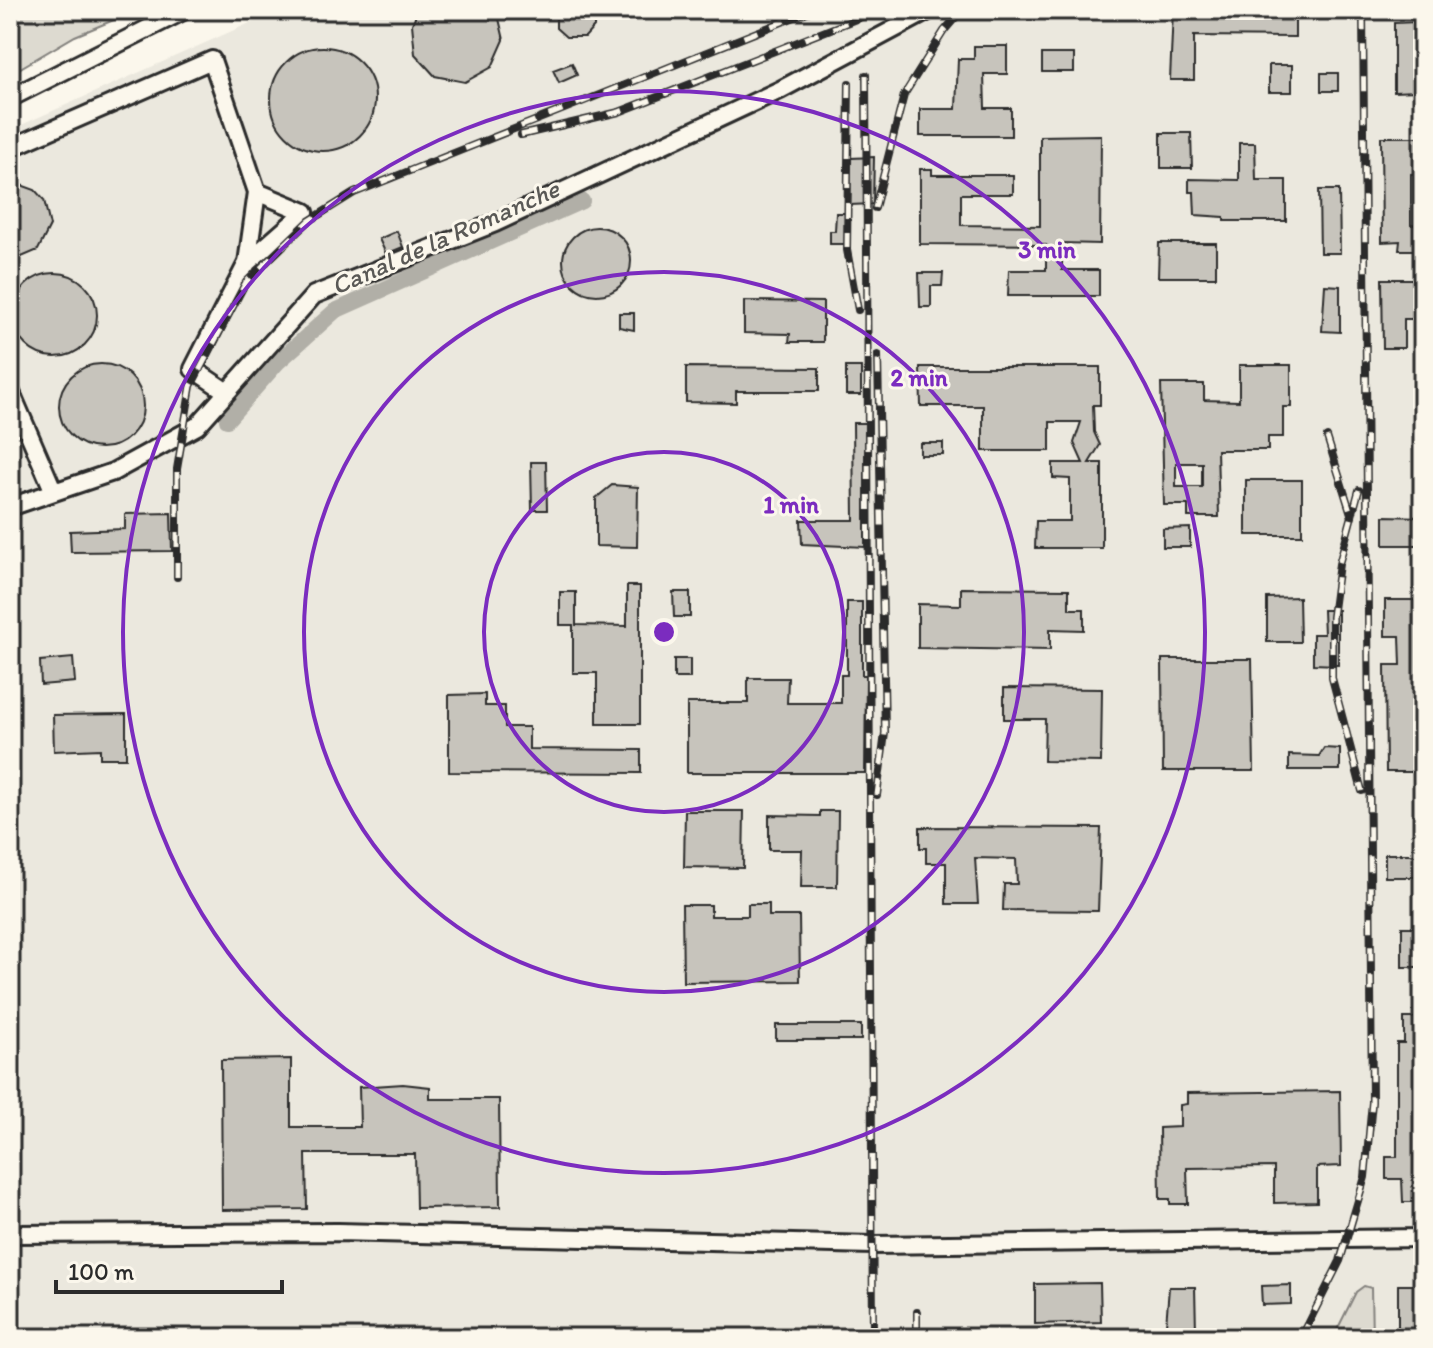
<svg xmlns="http://www.w3.org/2000/svg" width="1433" height="1348" viewBox="0 0 1433 1348" font-family="Itim,sans-serif">
<rect width="100%" height="100%" fill="#fbf7ec"/>
<filter id="ink" filterUnits="userSpaceOnUse"><feTurbulence type="fractalNoise" baseFrequency=".0125" numOctaves="2"/><feDisplacementMap in="SourceGraphic" scale="16" xChannelSelector="R" yChannelSelector="G"/><feConvolveMatrix kernelMatrix="1 2 1 2 8 2 1 2 1" color-interpolation-filters="sRGB"/></filter>
<g filter="url(#ink)">
<path fill="#ebe8de" d="M 279,10 L 1423,10 L 1423,1338 L 10,1338 L 10,130 Z"/>
<path fill="#dddad0" stroke="#84827e" stroke-width="2" d="M 10,10 L 138,10 L 75,36 L 10,74 Z
M 1364,1286 L 1371,1288 L 1372,1338 L 1333,1338 L 1356,1292 Z"/>
<g fill="none" stroke-linecap="round" stroke-linejoin="round">
<path stroke="#b1afa7" stroke-width="16" d="M 227,420 L 278,362 L 335,311 L 582,201"/>
</g>
<path fill="#c7c4bc" stroke="#2b2b2b" stroke-width="2" fill-rule="evenodd" d="M 418,10 L 497,10 L 504,40 L 492,67 L 465,82 L 435,76 L 415,54 L 412,24 Z
M 556,10 L 594,10 L 594,27 L 585,37 L 566,37 L 556,28 Z
M 1173,10 L 1295,10 L 1295,37 L 1194,36 L 1194,80 L 1170,80 Z
M 1417,22 L 1417,44 L 1423,44 L 1423,70 L 1417,71 L 1416,91 L 1394,92 L 1394,23 Z
M 974,46 L 1007,46 L 1007,74 L 984,74 L 985,108 L 1011,108 L 1011,136 L 920,136 L 920,109 L 956,109 L 958,59 L 974,59 Z
M271 99a52 52 0 1 1 104 0a52 52 0 1 1-104 0Z
M 1042,54 L 1074,54 L 1074,72 L 1042,72 Z
M 572,63 L 577,75 L 559,83 L 553,70 Z
M 1269,65 L 1292,65 L 1292,92 L 1269,92 Z
M 1321,73 L 1338,73 L 1338,91 L 1321,91 Z
M 1161,133 L 1191,133 L 1192,168 L 1161,168 Z
M 1101,135 L 1100,244 L 1062,243 L 1062,270 L 1099,270 L 1099,296 L 1008,296 L 1009,270 L 1046,270 L 1046,245 L 920,244 L 920,169 L 932,169 L 932,175 L 1013,175 L 1013,194 L 961,194 L 961,225 L 1040,226 L 1040,136 Z
M 1381,137 L 1423,137 L 1423,173 L 1411,174 L 1411,225 L 1423,225 L 1423,241 L 1417,241 L 1417,250 L 1399,250 L 1400,241 L 1382,242 Z
M 1239,143 L 1255,143 L 1256,180 L 1286,180 L 1286,221 L 1224,221 L 1224,217 L 1195,215 L 1194,192 L 1189,192 L 1189,179 L 1239,180 Z
M 874,157 L 873,204 L 850,205 L 851,158 Z
M 10,181 L 35,190 L 44,200 L 50,226 L 38,250 L 10,262 Z
M 1319,190 L 1339,190 L 1340,253 L 1320,253 Z
M 836,213 L 849,213 L 850,244 L 830,244 L 830,231 L 835,231 Z
M563 261a34 34 0 1 1 68 0a34 34 0 1 1-68 0Z
M 397,231 L 403,247 L 386,254 L 379,239 Z
M 1159,243 L 1216,243 L 1216,277 L 1158,277 Z
M 919,273 L 943,273 L 942,286 L 931,286 L 931,307 L 920,307 Z
M13 315a42 42 0 1 1 84 0a42 42 0 1 1-84 0Z
M 1382,279 L 1423,279 L 1423,319 L 1404,319 L 1404,348 L 1383,348 Z
M 1325,285 L 1340,286 L 1340,332 L 1322,331 Z
M 744,301 L 823,302 L 823,342 L 789,342 L 790,334 L 744,333 Z
M 619,313 L 634,313 L 634,330 L 619,327 Z
M59 406a42 42 0 1 1 84 0a42 42 0 1 1-84 0Z
M 1239,365 L 1291,365 L 1291,407 L 1283,407 L 1283,437 L 1268,437 L 1268,450 L 1217,450 L 1219,517 L 1188,517 L 1188,505 L 1164,505 L 1161,384 L 1204,384 L 1204,400 L 1239,401 ZM 1176,463 L 1202,463 L 1202,487 L 1176,487 Z
M 686,367 L 819,368 L 819,391 L 736,391 L 736,403 L 686,402 Z
M 846,367 L 861,367 L 861,395 L 846,395 Z
M 920,367 L 1100,367 L 1100,405 L 1093,405 L 1094,432 L 1100,445 L 1089,463 L 1102,463 L 1102,548 L 1035,548 L 1036,521 L 1070,521 L 1070,479 L 1053,478 L 1053,463 L 1083,463 L 1074,443 L 1081,422 L 1050,422 L 1050,451 L 983,451 L 983,406 L 921,406 Z
M 853,423 L 865,423 L 865,547 L 802,544 L 801,520 L 854,520 Z
M 920,443 L 943,443 L 943,455 L 920,455 Z
M 531,462 L 546,462 L 547,510 L 532,510 Z
M 1246,480 L 1302,480 L 1302,535 L 1246,535 Z
M 612,485 L 638,487 L 637,547 L 596,546 L 596,498 Z
M 171,513 L 172,551 L 71,552 L 70,531 L 125,529 L 125,514 Z
M 1384,516 L 1423,517 L 1423,545 L 1384,545 Z
M 1190,528 L 1190,547 L 1163,547 L 1163,529 Z
M 627,586 L 640,586 L 640,724 L 597,724 L 597,673 L 573,673 L 573,625 L 560,625 L 560,592 L 576,592 L 576,625 L 627,626 Z
M 961,588 L 1069,589 L 1069,609 L 1084,609 L 1084,630 L 1050,629 L 1050,650 L 918,648 L 918,604 L 961,605 Z
M 673,592 L 690,592 L 690,617 L 674,617 Z
M 1299,597 L 1300,642 L 1267,642 L 1267,598 Z
M 1385,600 L 1423,600 L 1423,772 L 1386,772 L 1385,665 L 1401,665 L 1400,636 L 1385,636 Z
M 847,602 L 862,602 L 862,675 L 866,675 L 865,773 L 687,773 L 687,703 L 748,703 L 748,678 L 788,678 L 787,703 L 841,703 L 841,675 L 847,675 Z
M 1323,610 L 1338,610 L 1338,665 L 1313,664 L 1313,634 L 1324,634 Z
M 73,658 L 75,682 L 41,685 L 40,661 Z
M 674,659 L 690,659 L 690,678 L 674,678 Z
M 1162,659 L 1252,659 L 1254,771 L 1163,771 Z
M 1004,688 L 1102,689 L 1101,762 L 1044,761 L 1045,719 L 1004,719 Z
M 485,694 L 485,706 L 505,706 L 505,727 L 529,727 L 529,749 L 641,750 L 641,773 L 449,772 L 449,695 Z
M 126,714 L 126,758 L 100,758 L 100,749 L 54,751 L 53,715 Z
M 1324,748 L 1340,749 L 1340,770 L 1289,770 L 1289,755 L 1319,756 Z
M 685,811 L 744,811 L 743,868 L 684,867 Z
M 820,811 L 838,811 L 837,887 L 801,887 L 802,850 L 769,850 L 769,815 L 820,816 Z
M 920,827 L 1101,828 L 1098,911 L 1003,910 L 1004,884 L 1017,884 L 1016,859 L 975,858 L 978,904 L 946,904 L 946,863 L 926,863 L 926,848 L 920,848 Z
M 1385,854 L 1423,854 L 1423,877 L 1385,877 Z
M 748,904 L 769,904 L 769,916 L 799,916 L 800,981 L 683,982 L 682,905 L 711,905 L 711,916 L 748,916 Z
M 1402,927 L 1423,927 L 1423,967 L 1402,967 Z
M 1404,1018 L 1423,1018 L 1423,1202 L 1403,1202 L 1402,1179 L 1386,1179 L 1386,1157 L 1397,1157 L 1397,1043 L 1404,1043 Z
M 776,1025 L 861,1025 L 861,1040 L 776,1040 Z
M 291,1059 L 291,1127 L 360,1127 L 359,1087 L 403,1084 L 430,1087 L 430,1099 L 499,1099 L 500,1207 L 416,1208 L 415,1154 L 306,1154 L 307,1209 L 222,1210 L 221,1060 Z
M 1340,1091 L 1341,1166 L 1317,1167 L 1317,1202 L 1274,1203 L 1274,1167 L 1187,1168 L 1188,1204 L 1170,1204 L 1170,1199 L 1160,1199 L 1159,1128 L 1180,1127 L 1180,1105 L 1187,1104 L 1187,1093 Z
M 1100,1283 L 1101,1322 L 1035,1324 L 1035,1284 Z
M 1291,1285 L 1291,1304 L 1262,1305 L 1261,1286 Z
M 1398,1285 L 1423,1285 L 1423,1338 L 1398,1338 Z
M 1169,1287 L 1195,1287 L 1196,1331 L 1192,1331 L 1192,1338 L 1165,1338 Z"/>
<g fill="none" stroke-linecap="round" stroke-linejoin="round">
<g stroke="#2b2b2b" stroke-width="22">
<path id="street" d="M 10,98 L 185,10
M 10,148 L 212,60 L 257,192 L 305,212 L 247,263
M 10,390 L 54,492
M 227,392 L 193,369 L 247,263 L 257,192
M 10,507 L 113,472 L 197,426 L 314,295 L 495,223 L 780,90 L 930,10
M 10,1234 L 338,1232 L 873,1245 L 1423,1238"/>
</g>
<use href="#street" stroke="#fbf7ec" stroke-width="16"/>
<g stroke="#2b2b2b" stroke-width="8">
<path id="rail" d="M 866,75 L 873,1338
M 849,83 L 847,250 L 858,310
M 521,135 L 619,112 L 879,10
M 875,208 L 904,95 L 944,31 L 962,10
M 1327,437 L 1352,517
M 1359,490 L 1339,564 L 1332,617 L 1332,678 L 1362,791
M 177,577 L 177,469 L 191,386 L 246,282 L 309,221 L 354,193 L 812,10
M 877,795 L 885,733 L 878,355
M 917,1312 L 917,1338
M 1301,1338 L 1340,1261 L 1365,1177 L 1372,1102 L 1363,10"/>
</g>
<use href="#rail" stroke="#fbf7ec" stroke-width="5" stroke-dasharray="15" stroke-linecap="butt"/>
</g>
</g>
<g fill="none" stroke="#7b2cbf" stroke-width="4">
<circle cx="664" cy="632" r="180"/>
<circle cx="664" cy="632" r="360"/>
<circle cx="664" cy="632" r="541"/>
</g>
<g text-anchor="middle" stroke-width="6" stroke-linejoin="round" paint-order="stroke">
<g font-size="26" font-style="italic" fill="#5a5956" stroke="#fbf7ec">
<text transform="translate(445 237) rotate(-24)" y="9">Canal de la Romanche</text>
</g>
</g>
<circle cx="664" cy="632" r="12" fill="#7b2cbf" stroke="#fbf7ec" stroke-width="4"/>
<g font-size="24" text-anchor="middle" font-weight="bold" fill="#7b2cbf" stroke="#fbf7ec" stroke-width="6" stroke-linejoin="round" paint-order="stroke">
<text x="1047" y="258">3 min</text>
<text x="919" y="386">2 min</text>
<text x="791" y="513">1 min</text>
</g>
<rect width="1433" height="1348" fill="none" stroke="#fbf7ec" stroke-width="40"/>
<rect x="20" y="20" width="1393" height="1308" fill="none" stroke="#2b2b2b" stroke-width="3" filter="url(#ink)"/>
<path d="M56 1280v12h226v-12" fill="none" stroke="#2b2b2b" stroke-width="4"/>
<text x="68" y="1280" font-size="24" fill="#2b2b2b" stroke="#fbf7ec" stroke-width="6" paint-order="stroke">100 m</text>
</svg>
